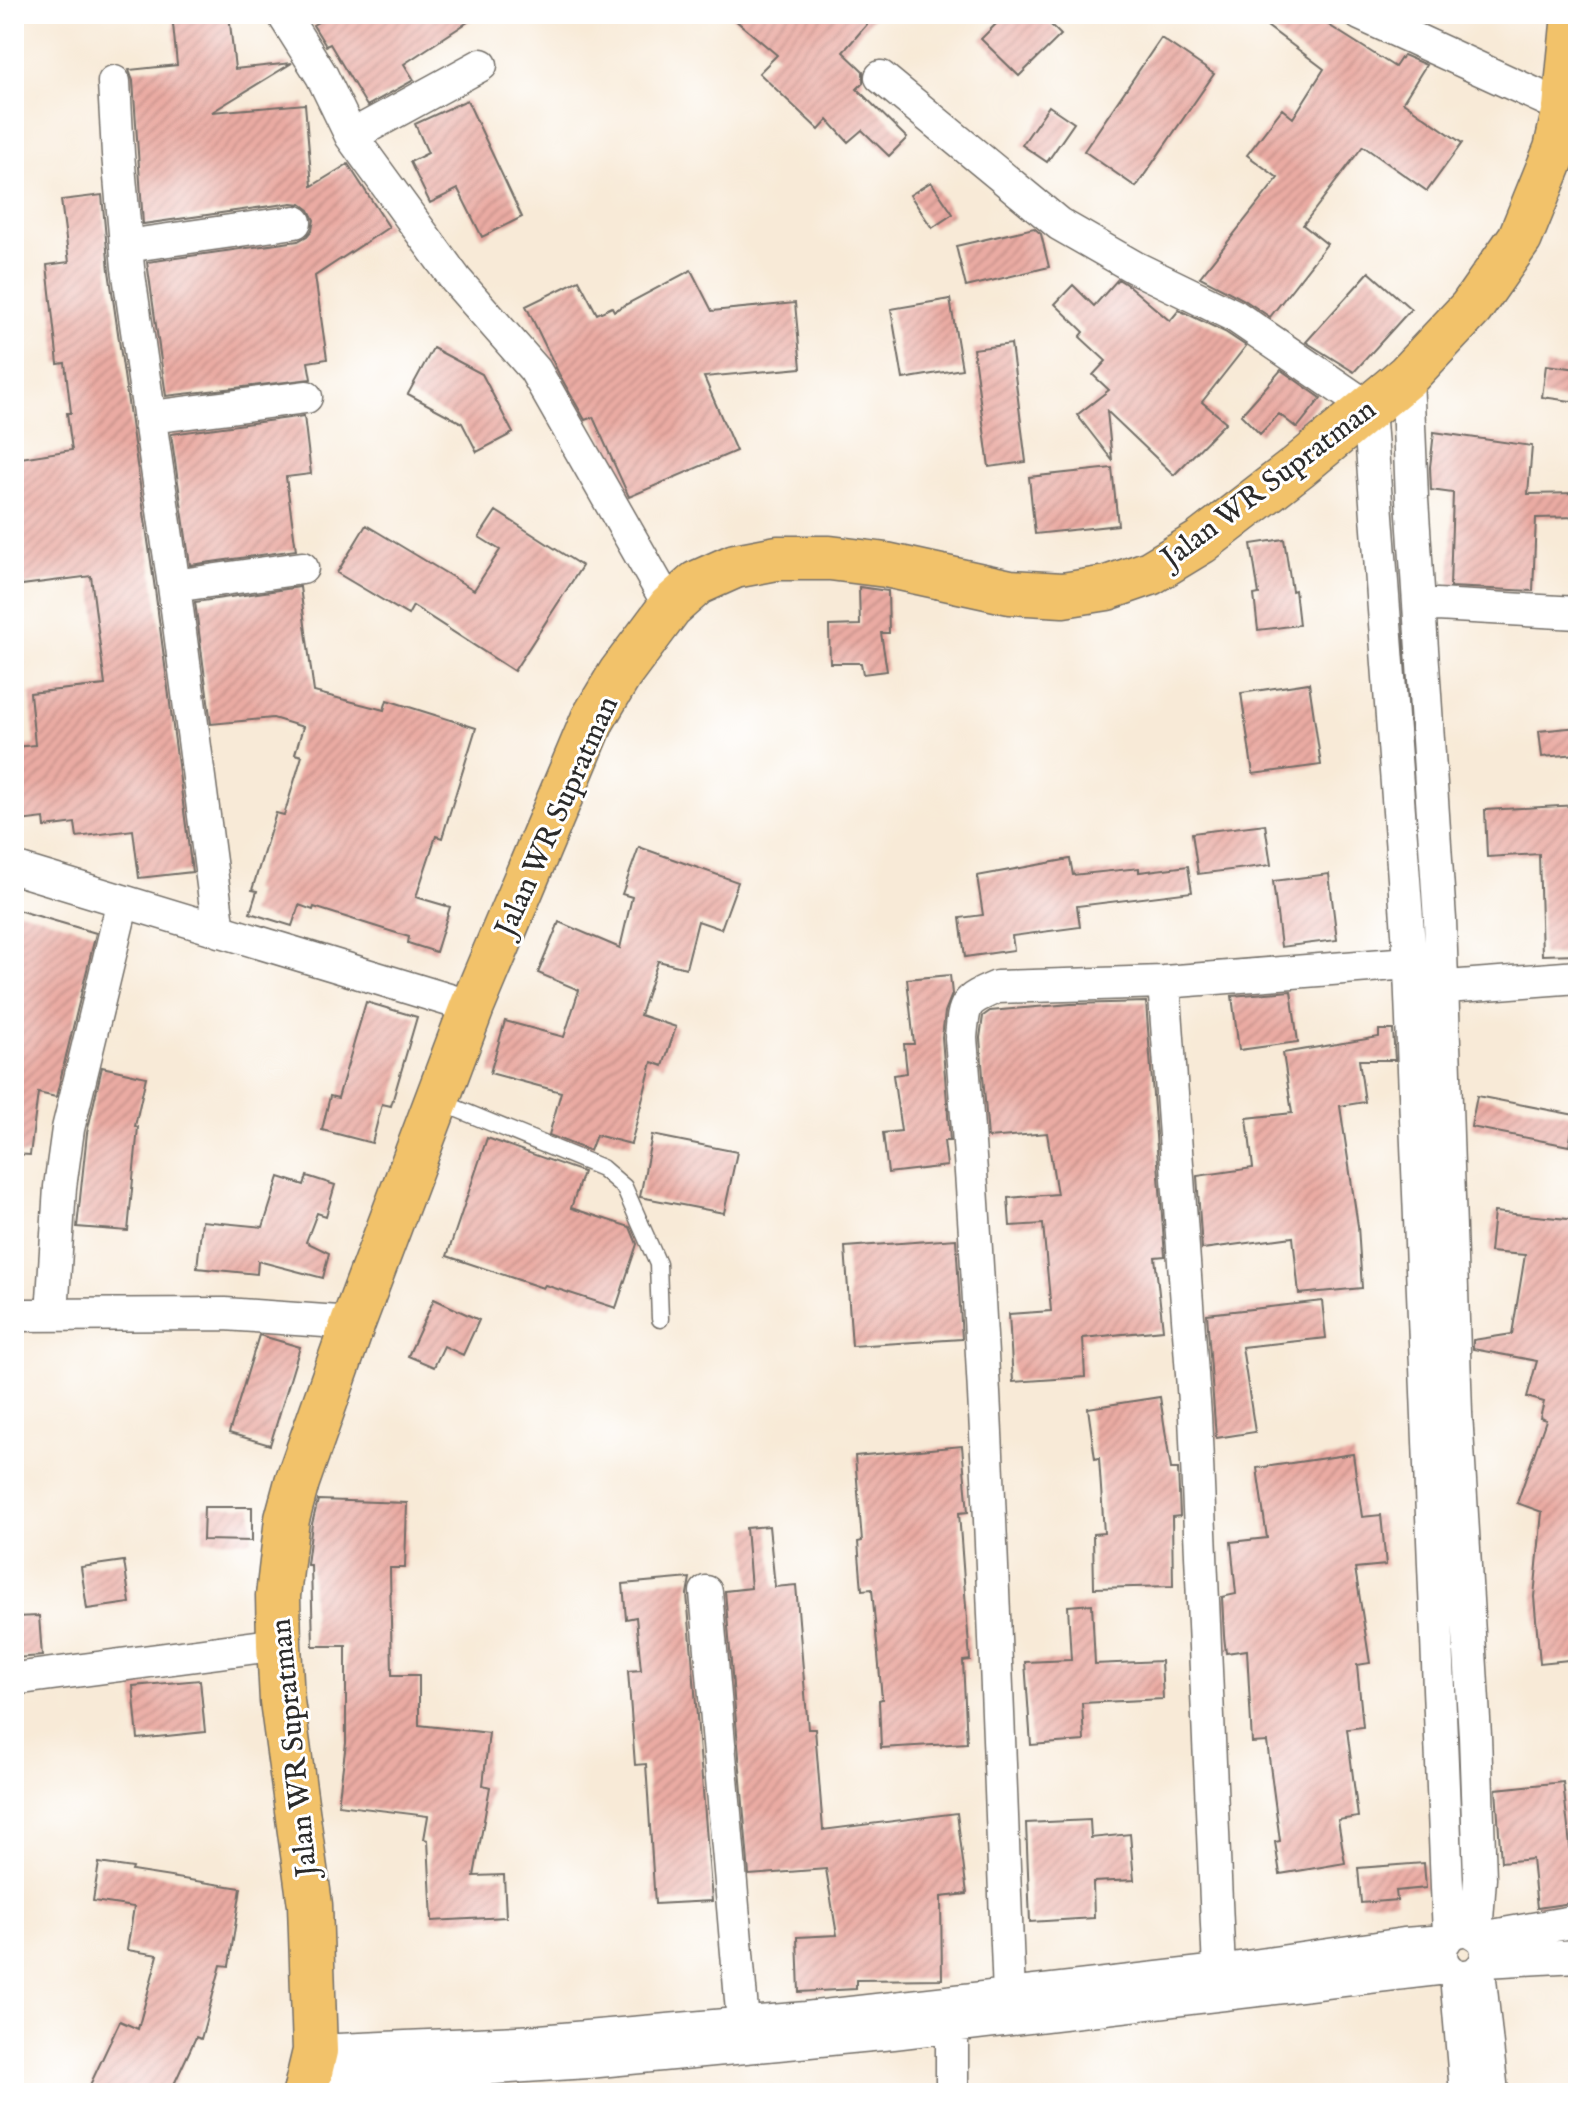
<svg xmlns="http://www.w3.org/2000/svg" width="1592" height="2107" viewBox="0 0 1592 2107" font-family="'IM FELL English',serif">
<defs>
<pattern id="building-hatch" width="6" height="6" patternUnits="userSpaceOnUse" patternTransform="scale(2)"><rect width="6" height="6" fill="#eaaba3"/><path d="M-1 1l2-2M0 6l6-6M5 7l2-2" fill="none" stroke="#c9938c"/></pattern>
</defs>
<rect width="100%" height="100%" fill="#fff"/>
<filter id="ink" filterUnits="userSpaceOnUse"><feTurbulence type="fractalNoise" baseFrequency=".0125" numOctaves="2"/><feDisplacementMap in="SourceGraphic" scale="16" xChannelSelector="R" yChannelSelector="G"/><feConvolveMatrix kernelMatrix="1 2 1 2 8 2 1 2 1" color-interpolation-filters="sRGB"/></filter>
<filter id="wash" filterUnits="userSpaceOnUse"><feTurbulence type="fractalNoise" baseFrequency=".006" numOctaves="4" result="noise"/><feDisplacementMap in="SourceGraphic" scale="32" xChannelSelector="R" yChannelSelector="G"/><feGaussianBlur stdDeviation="1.8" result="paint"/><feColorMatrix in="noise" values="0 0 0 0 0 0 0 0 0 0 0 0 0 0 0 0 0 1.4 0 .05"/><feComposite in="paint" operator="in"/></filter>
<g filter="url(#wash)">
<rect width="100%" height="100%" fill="#f8ead7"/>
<g id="blocks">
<path fill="url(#building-hatch)" d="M 172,14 L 229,14 L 235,69 L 292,63 L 212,112 L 305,104 L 312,186 L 348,164 L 389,227 L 315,276 L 327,359 L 308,362 L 311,379 L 166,396 L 147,262 L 298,241 L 307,236 L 312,230 L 314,220 L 309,210 L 301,204 L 292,203 L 143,224 L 133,81 L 129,70 L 177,65 Z
M 332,14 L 480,14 L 404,64 L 414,80 L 367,106 L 330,44 L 326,46 L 313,25 Z
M 728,14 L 876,14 L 843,52 L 863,71 L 863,83 L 857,89 L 907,138 L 889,156 L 862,130 L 848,142 L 828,120 L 819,130 L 759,73 L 777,55 Z
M 1006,14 L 1040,14 L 1061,35 L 1019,76 L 981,39 Z
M 1251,14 L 1311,14 L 1395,67 L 1403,55 L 1426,65 L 1403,102 L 1462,143 L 1427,191 L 1363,146 L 1303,225 L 1327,244 L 1270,317 L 1243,299 L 1200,277 L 1278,178 L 1247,155 L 1282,109 L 1293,118 L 1324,69 Z
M 1161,38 L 1214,74 L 1136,187 L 1084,151 Z
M 467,100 L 522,217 L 482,237 L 458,189 L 430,203 L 410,162 L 428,153 L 415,124 Z
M 1049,106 L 1074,123 L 1047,162 L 1022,145 Z
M 931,182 L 953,214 L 932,228 L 910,195 Z
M 102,195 L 109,271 L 155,589 L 192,872 L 139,878 L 133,830 L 77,837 L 75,823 L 45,827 L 44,818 L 20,821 L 14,771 L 14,747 L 35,745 L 30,693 L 105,685 L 91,576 L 14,586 L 14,459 L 72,450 L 67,413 L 71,413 L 65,363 L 58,364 L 47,265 L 69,262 L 61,200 Z
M 1034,228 L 1041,234 L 1049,267 L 966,287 L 956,246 Z
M 691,270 L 712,311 L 795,303 L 801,368 L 704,377 L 736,451 L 629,497 L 593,417 L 585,420 L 559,374 L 526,306 L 579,280 L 597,314 L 612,307 L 614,311 Z
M 1369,272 L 1411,309 L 1354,372 L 1306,342 Z
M 1118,279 L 1129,286 L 1170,321 L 1179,310 L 1225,332 L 1246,346 L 1202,402 L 1226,422 L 1174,475 L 1107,411 L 1112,460 L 1077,415 L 1109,390 L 1093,375 L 1106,361 L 1080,337 L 1084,332 L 1055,304 L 1073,285 L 1094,306 Z
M 950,299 L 962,369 L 903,379 L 891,309 Z
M 1011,344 L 1026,462 L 989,467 L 973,349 Z
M 433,348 L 482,374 L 513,433 L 477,452 L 462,423 L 408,394 Z
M 1546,365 L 1578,369 L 1578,402 L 1542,397 Z
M 1281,370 L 1321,398 L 1297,428 L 1279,414 L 1260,434 L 1241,415 Z
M 304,416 L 311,474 L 286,477 L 296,550 L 190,565 L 171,434 Z
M 1434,432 L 1532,446 L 1528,494 L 1578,493 L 1578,517 L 1536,518 L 1533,591 L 1450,587 L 1453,493 L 1431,490 L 1430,467 Z
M 1112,468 L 1118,525 L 1035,534 L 1029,477 Z
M 496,511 L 582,566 L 514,671 L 413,606 L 408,615 L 337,573 L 366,525 L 474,590 L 500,550 L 479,537 Z
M 1284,539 L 1292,591 L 1295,590 L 1299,625 L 1258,630 L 1254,595 L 1259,594 L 1251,544 Z
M 300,587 L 314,692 L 384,710 L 387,700 L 476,728 L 442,838 L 436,836 L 416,897 L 450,907 L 436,952 L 408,943 L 409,937 L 314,907 L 313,910 L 299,905 L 292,926 L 250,913 L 257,891 L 252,890 L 276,813 L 284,815 L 302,756 L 295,754 L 303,727 L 273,718 L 211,724 L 195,602 Z
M 859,587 L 888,591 L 889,633 L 881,633 L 887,671 L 863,674 L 861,663 L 830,663 L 829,626 L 860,625 Z
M 1309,683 L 1321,765 L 1253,774 L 1241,693 Z
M 1578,727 L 1578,754 L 1542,757 L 1539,731 Z
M 1578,805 L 1578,954 L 1542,955 L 1539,854 L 1487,857 L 1485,810 Z
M 1265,824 L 1271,865 L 1198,874 L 1192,833 Z
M 639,847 L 738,882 L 721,929 L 698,921 L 686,968 L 658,961 L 640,1015 L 676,1027 L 663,1066 L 652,1062 L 631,1144 L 596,1135 L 590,1151 L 549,1135 L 561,1092 L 490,1073 L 505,1021 L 564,1037 L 579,990 L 538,973 L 559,922 L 620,948 L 632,897 L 622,894 Z
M 1070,859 L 1073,875 L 1139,868 L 1139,872 L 1188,866 L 1192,892 L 1077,906 L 1080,927 L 1012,936 L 1014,950 L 965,957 L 960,918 L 983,915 L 977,876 Z
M 1329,874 L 1337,940 L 1281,947 L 1273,881 Z
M 14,909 L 96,933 L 56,1097 L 38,1093 L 30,1155 L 14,1154 Z
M 950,975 L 952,994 L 945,1012 L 942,1037 L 950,1141 L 944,1141 L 947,1166 L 888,1173 L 883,1133 L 901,1131 L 893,1075 L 907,1073 L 904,1044 L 914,1044 L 907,979 Z
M 1291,991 L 1298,1042 L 1239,1050 L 1232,996 Z
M 366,1002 L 417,1017 L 391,1106 L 382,1104 L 372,1143 L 322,1130 L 330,1096 L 338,1098 Z
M 1146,1002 L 1165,1256 L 1155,1257 L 1163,1330 L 1083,1338 L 1085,1377 L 1013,1382 L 1009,1314 L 1051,1311 L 1043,1224 L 1010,1226 L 1008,1198 L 1057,1194 L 1047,1133 L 988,1138 L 980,1038 L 983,1016 L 990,1011 L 1071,1004 Z
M 1379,1030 L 1393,1030 L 1395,1060 L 1359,1060 L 1365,1102 L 1340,1106 L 1358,1226 L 1362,1288 L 1299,1294 L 1293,1237 L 1202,1249 L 1197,1176 L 1253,1168 L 1247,1118 L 1292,1113 L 1283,1053 L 1379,1037 Z
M 102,1067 L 146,1077 L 135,1126 L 138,1127 L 128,1231 L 77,1227 L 87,1133 Z
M 1477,1096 L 1575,1115 L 1569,1146 L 1471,1127 Z
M 652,1135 L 737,1152 L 724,1213 L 640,1197 Z
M 487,1138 L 583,1172 L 571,1208 L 630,1227 L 637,1244 L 616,1308 L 545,1285 L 543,1288 L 447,1256 Z
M 307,1176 L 335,1185 L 326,1216 L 317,1213 L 306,1242 L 329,1253 L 323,1278 L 258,1261 L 257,1274 L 197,1268 L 202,1221 L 263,1227 L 279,1177 L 304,1185 Z
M 1494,1212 L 1578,1220 L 1578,1659 L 1540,1663 L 1534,1597 L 1542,1512 L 1517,1503 L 1546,1420 L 1540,1418 L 1544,1402 L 1527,1397 L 1537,1361 L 1473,1349 L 1473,1340 L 1512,1334 L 1525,1255 L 1490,1252 Z
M 956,1239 L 962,1339 L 852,1346 L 845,1247 Z
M 434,1299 L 479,1320 L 463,1355 L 444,1346 L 434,1367 L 408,1356 Z
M 1322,1301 L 1326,1338 L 1242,1347 L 1255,1432 L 1216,1438 L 1207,1314 Z
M 259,1335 L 300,1347 L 270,1445 L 229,1433 Z
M 1160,1397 L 1171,1469 L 1178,1469 L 1180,1516 L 1172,1517 L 1173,1586 L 1094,1588 L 1093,1534 L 1104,1533 L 1099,1458 L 1095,1459 L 1088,1408 Z
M 962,1446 L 968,1512 L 959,1513 L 970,1660 L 963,1661 L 967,1743 L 881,1748 L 879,1700 L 882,1699 L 872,1589 L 862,1590 L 858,1542 L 862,1541 L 855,1456 Z
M 1353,1454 L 1362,1517 L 1381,1515 L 1386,1565 L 1355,1568 L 1370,1663 L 1357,1665 L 1363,1727 L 1347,1729 L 1358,1817 L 1338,1820 L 1345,1863 L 1280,1874 L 1275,1842 L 1280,1841 L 1267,1742 L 1252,1743 L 1247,1650 L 1226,1653 L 1224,1636 L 1222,1597 L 1236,1594 L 1231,1542 L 1267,1538 L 1257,1468 Z
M 318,1500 L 407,1503 L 405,1568 L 390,1568 L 392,1675 L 419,1675 L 419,1725 L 489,1733 L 483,1785 L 490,1787 L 474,1876 L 504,1875 L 506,1917 L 432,1921 L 428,1840 L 424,1839 L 428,1816 L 338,1805 L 346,1743 L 346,1646 L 313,1646 L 311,1565 L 307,1565 L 312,1524 Z
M 204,1507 L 252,1507 L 252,1541 L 203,1540 Z
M 769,1526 L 775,1587 L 796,1585 L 808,1729 L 815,1729 L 823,1830 L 957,1813 L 967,1894 L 941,1897 L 942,1979 L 856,1980 L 856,1989 L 799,1992 L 797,1937 L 837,1935 L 826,1869 L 749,1875 L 725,1591 L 751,1588 L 746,1528 Z
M 124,1561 L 130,1603 L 87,1609 L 81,1567 Z
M 690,1578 L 687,1594 L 712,1901 L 655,1904 L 646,1764 L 635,1765 L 628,1671 L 641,1670 L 636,1617 L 626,1619 L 623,1584 Z
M 1092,1604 L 1095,1664 L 1161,1661 L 1163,1699 L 1082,1703 L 1084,1741 L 1031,1745 L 1025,1662 L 1071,1660 L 1068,1606 Z
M 39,1616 L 42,1656 L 14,1658 L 14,1617 Z
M 200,1680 L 205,1732 L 138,1739 L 133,1686 Z
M 1563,1782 L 1571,1855 L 1578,1854 L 1578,1902 L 1537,1908 L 1532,1859 L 1501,1862 L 1496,1789 Z
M 1090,1820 L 1091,1838 L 1130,1834 L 1134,1880 L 1093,1882 L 1094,1918 L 1030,1922 L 1026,1823 Z
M 99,1863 L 133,1868 L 132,1871 L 241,1888 L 229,1966 L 221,1965 L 201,2039 L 196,2037 L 170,2093 L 107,2093 L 90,2085 L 120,2021 L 138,2029 L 158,1955 L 127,1950 L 134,1907 L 93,1901 Z
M 1424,1863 L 1426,1888 L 1396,1891 L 1397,1900 L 1361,1903 L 1358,1868 Z"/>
</g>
</g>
<g filter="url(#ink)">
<use href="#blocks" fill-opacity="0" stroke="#736e67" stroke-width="2"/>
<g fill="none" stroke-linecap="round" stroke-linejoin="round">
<g stroke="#736e67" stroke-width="19">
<path id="service" d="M 438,1101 L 602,1168 L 624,1187 L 658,1264 L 660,1319"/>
</g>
<g stroke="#736e67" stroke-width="35">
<path id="minor" d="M 283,14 L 322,76 L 351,136 L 456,280 L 535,370 L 670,607
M 1360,14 L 1565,108
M 881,77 L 1059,224 L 1134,267 L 1235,316 L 1369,408 L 1409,946 L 1449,1936
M 114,82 L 118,154 L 128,268 L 174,586 L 219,931
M 351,136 L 481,65
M 126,246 L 295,222
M 1407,376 L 1412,499 L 1440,920 L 1456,1413 L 1475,1736 L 1480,1878 L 1476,1934
M 151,417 L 306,397
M 174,586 L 302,568
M 1419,604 L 1578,613
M 14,868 L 472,1007
M 1164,982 L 1195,1416 L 1219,1971
M 1421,989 L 1578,977
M 14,1315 L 225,1314 L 353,1323
M 52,1315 L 60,1187 L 68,1129 L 123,901
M 706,1592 L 743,2023
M 14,1679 L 279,1644
M1441 1953a23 23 0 1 1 46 0a23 23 0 1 1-46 0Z
M 1481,1938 L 1578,1921
M 1486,1961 L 1578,1956
M 1479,1970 L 1492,2093
M 1456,1975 L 1466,2093
M 1009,1995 C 996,1676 987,1356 961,1038 C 964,1002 964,1001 997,987 L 1164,982 L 1409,963
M 315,2051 L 540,2041 L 806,2018 L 1219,1971 L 1404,1944 L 1445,1941
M 309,2080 L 588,2062 L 893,2033 L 1446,1968
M 952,2093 L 952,2026"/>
</g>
<g stroke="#736e67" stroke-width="47">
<path id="trunk" d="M 305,2093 L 315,2051 L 310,1905 L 282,1701 L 279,1644 L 278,1596 L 287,1519 L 297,1482 L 353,1323 L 472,1007 L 593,719 L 620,674 L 670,607 L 697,583 L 735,566 L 777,558 L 830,558 L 886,565 L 1010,592 L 1063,595 L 1107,588 L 1150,573 L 1201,542 L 1298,467 L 1407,376 L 1471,308 L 1520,238 L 1556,149 L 1565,108 L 1574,14"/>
</g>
<use href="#service" stroke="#fff" stroke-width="16"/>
<use href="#minor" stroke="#fff" stroke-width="32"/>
<use href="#trunk" stroke="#f2c26a" stroke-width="44"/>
</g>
</g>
<g text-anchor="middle" stroke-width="6" stroke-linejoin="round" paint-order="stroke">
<g font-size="30" fill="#2b2b2b" stroke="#fff">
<text transform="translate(1268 483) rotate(-37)" y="10">Jalan WR Supratman</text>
<text transform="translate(556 816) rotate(-66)" y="10">Jalan WR Supratman</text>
<text transform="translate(293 1748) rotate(-96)" y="10">Jalan WR Supratman</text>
</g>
</g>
<rect width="1592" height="2107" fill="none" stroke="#fff" stroke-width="48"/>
</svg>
